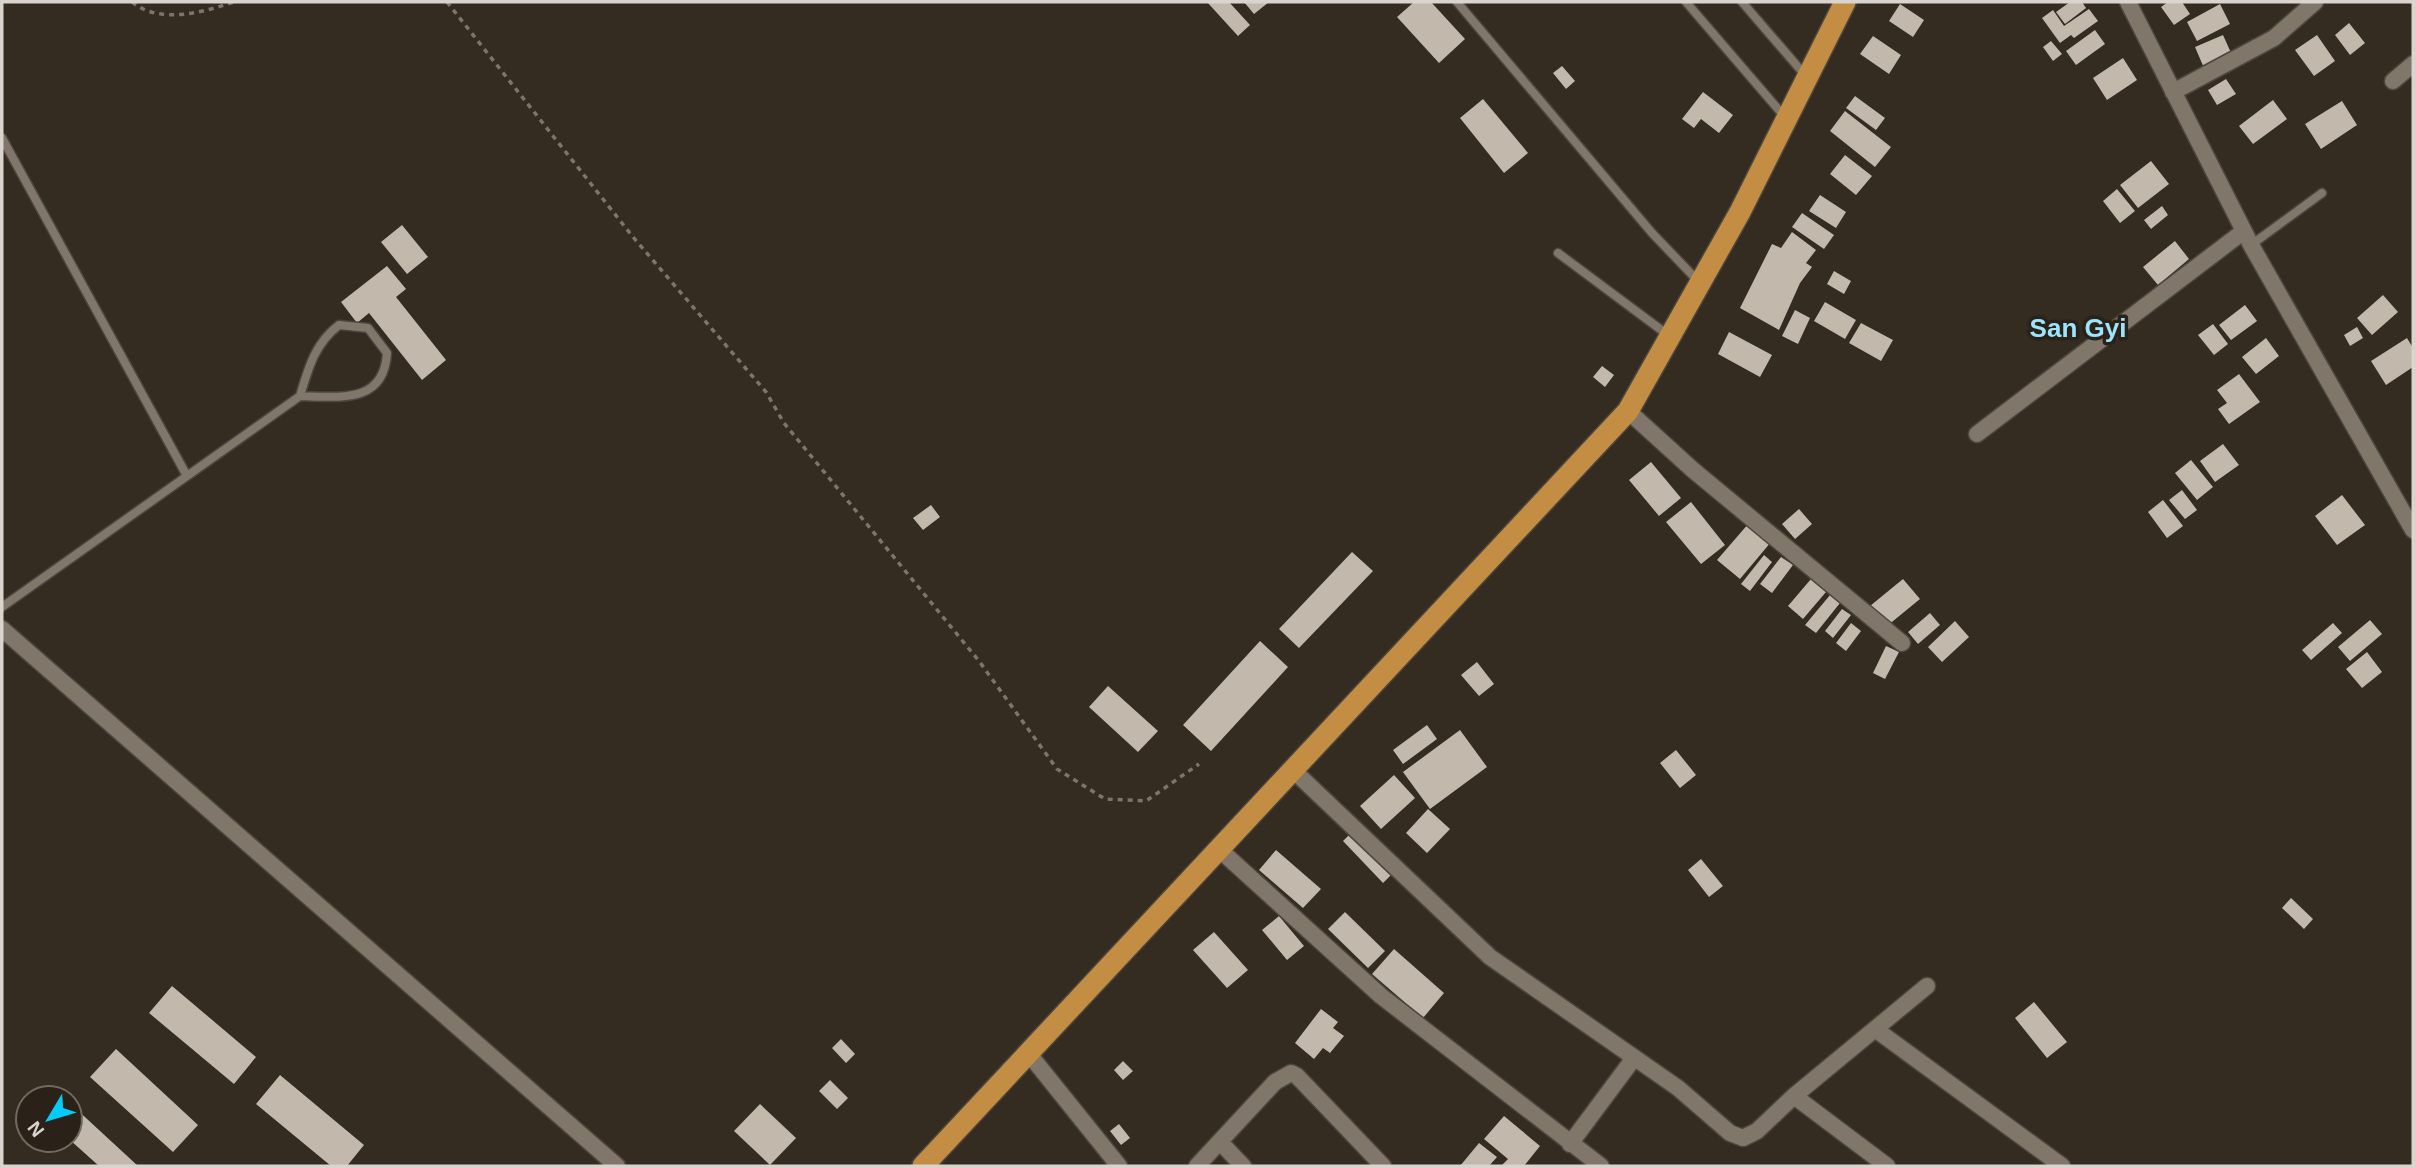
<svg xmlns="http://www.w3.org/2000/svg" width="2415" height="1168" viewBox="0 0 2415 1168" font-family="Helvetica,sans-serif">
<rect width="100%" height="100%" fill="#342b21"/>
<path fill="#c2b8ab" d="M 1207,2 L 1229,2 L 1250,25 L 1238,36 Z
M 1244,2 L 1269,2 L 1254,14 Z
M 1414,2 L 1431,2 L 1465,39 L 1439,63 L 1397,17 Z
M 2070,2 L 2082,2 L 2086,8 L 2065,24 L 2056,12 Z
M 2168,2 L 2182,2 L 2190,14 L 2174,25 L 2161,7 Z
M 1900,4 L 1924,20 L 1913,37 L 1889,21 Z
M 2220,4 L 2230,24 L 2197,41 L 2187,22 Z
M 2089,9 L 2098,21 L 2074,38 L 2071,35 L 2060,43 L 2042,18 L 2053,10 L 2064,26 Z
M 2349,23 L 2365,43 L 2350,55 L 2335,35 Z
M 2095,30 L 2105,44 L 2076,65 L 2066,51 Z
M 2223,35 L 2232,55 L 2204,68 L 2195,47 Z
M 2317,35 L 2335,61 L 2314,76 L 2295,50 Z
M 1873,36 L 1901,55 L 1889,74 L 1860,54 Z
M 2051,41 L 2062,54 L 2053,61 L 2043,47 Z
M 2123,58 L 2137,80 L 2107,100 L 2093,78 Z
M 1562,66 L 1575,81 L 1566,89 L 1553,73 Z
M 2226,79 L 2236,94 L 2217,105 L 2208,90 Z
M 1703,92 L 1733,115 L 1719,133 L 1701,119 L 1694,128 L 1682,119 Z
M 1855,96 L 1885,118 L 1876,130 L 1846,108 Z
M 1483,99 L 1528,153 L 1504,173 L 1460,118 Z
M 2273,100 L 2287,119 L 2253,144 L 2239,126 Z
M 2342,101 L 2357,125 L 2321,149 L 2305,124 Z
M 1845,111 L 1891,147 L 1875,167 L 1830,131 Z
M 1845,155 L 1872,176 L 1856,195 L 1830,174 Z
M 2151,161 L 2169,184 L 2138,208 L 2120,185 Z
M 2117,189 L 2135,211 L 2120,223 L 2103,201 Z
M 1820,195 L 1846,212 L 1836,228 L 1809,211 Z
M 2162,206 L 2168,215 L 2151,229 L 2144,220 Z
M 1802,213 L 1834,235 L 1824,249 L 1792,227 Z
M 402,225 L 428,257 L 407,274 L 381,242 Z
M 1792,232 L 1816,250 L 1806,263 L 1812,267 L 1800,283 L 1779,330 L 1740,308 L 1772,244 L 1781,248 Z
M 2175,241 L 2189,259 L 2158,285 L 2143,267 Z
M 387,266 L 406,289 L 396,297 L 446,360 L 422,380 L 369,313 L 357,323 L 341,302 Z
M 1834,271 L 1851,281 L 1844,294 L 1827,284 Z
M 2383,295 L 2398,312 L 2372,335 L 2357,318 Z
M 1825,302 L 1856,320 L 1845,339 L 1814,321 Z
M 2245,305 L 2257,321 L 2231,340 L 2219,325 Z
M 1795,310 L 1810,318 L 1798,344 L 1782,336 Z
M 1861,323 L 1893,340 L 1881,361 L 1849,343 Z
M 2213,324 L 2228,344 L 2214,355 L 2198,335 Z
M 2357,327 L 2363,338 L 2350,346 L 2344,335 Z
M 1729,332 L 1772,355 L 1760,377 L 1718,354 Z
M 2266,338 L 2279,356 L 2256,374 L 2242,357 Z
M 2407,338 L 2413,348 L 2413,367 L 2386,385 L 2371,361 Z
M 1602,366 L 1614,375 L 1605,387 L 1593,377 Z
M 2239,374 L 2260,402 L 2229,424 L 2218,409 L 2227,403 L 2217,390 Z
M 2223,444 L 2239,465 L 2215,482 L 2200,461 Z
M 2191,460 L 2213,487 L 2197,500 L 2175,473 Z
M 1651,462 L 1681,498 L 1659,516 L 1629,480 Z
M 2182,490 L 2197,510 L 2185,519 L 2169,500 Z
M 2342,495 L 2365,525 L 2337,545 L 2315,516 Z
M 2163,500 L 2183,526 L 2167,538 L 2148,512 Z
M 1691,502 L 1725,545 L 1701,564 L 1666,522 Z
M 931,505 L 940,517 L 923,530 L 913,518 Z
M 1799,509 L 1812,524 L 1795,539 L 1782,524 Z
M 1749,523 L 1771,542 L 1740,579 L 1717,560 Z
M 1352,552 L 1373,571 L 1299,648 L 1279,629 Z
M 1764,555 L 1772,562 L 1750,591 L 1741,584 Z
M 1781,557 L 1793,565 L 1772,593 L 1760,584 Z
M 1811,579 L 1826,592 L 1803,619 L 1788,606 Z
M 1903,579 L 1920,599 L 1887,626 L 1870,606 Z
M 1830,595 L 1840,603 L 1816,633 L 1805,625 Z
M 1842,609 L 1851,615 L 1833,638 L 1825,631 Z
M 1930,613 L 1940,625 L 1918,644 L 1908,632 Z
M 2370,620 L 2382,634 L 2350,661 L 2338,647 Z
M 1955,621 L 1969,637 L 1942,662 L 1928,647 Z
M 1851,623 L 1861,631 L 1846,651 L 1836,643 Z
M 2333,623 L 2342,633 L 2311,660 L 2302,650 Z
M 1260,641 L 1288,667 L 1211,751 L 1183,725 Z
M 1886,646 L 1899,652 L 1885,679 L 1873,673 Z
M 2367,652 L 2382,672 L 2362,688 L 2346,669 Z
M 1477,662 L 1494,684 L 1479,696 L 1461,675 Z
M 1108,686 L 1158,731 L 1138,752 L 1089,707 Z
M 1427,725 L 1437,739 L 1403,764 L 1393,750 Z
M 1460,730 L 1487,767 L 1430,809 L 1403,772 Z
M 1676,750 L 1696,775 L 1680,788 L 1660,763 Z
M 1394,775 L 1415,798 L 1381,829 L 1360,806 Z
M 1428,809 L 1450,829 L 1427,853 L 1406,833 Z
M 1351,833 L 1392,874 L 1383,883 L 1343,841 Z
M 1276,850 L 1321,889 L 1303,908 L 1259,870 Z
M 1701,859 L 1723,886 L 1709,897 L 1688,870 Z
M 2291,898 L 2313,919 L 2304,929 L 2282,908 Z
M 1345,912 L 1385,951 L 1368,968 L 1328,929 Z
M 1279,916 L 1304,946 L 1287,960 L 1262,930 Z
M 1214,932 L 1248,970 L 1227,988 L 1193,950 Z
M 1394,949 L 1444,993 L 1423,1018 L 1372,974 Z
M 172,986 L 256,1057 L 234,1084 L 149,1013 Z
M 2034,1002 L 2067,1042 L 2047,1058 L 2015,1018 Z
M 1321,1009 L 1338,1022 L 1333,1028 L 1344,1036 L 1330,1053 L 1323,1048 L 1314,1059 L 1295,1043 Z
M 841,1039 L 855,1054 L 846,1063 L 832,1048 Z
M 116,1049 L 198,1125 L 173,1152 L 90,1077 Z
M 1123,1061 L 1133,1071 L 1123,1080 L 1114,1070 Z
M 280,1075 L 364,1145 L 347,1166 L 331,1166 L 256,1104 Z
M 830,1080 L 848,1098 L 837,1109 L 819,1091 Z
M 760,1104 L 796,1138 L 770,1165 L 734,1131 Z
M 73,1106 L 138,1166 L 99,1166 L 70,1140 Z
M 1504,1116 L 1540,1146 L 1524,1166 L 1501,1166 L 1508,1159 L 1484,1139 Z
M 1119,1124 L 1130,1138 L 1121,1145 L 1110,1131 Z
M 1479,1143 L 1497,1157 L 1489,1166 L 1460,1166 Z"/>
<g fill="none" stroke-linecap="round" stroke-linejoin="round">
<g stroke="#4c463d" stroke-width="11">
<path id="lane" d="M 1457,2 L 1652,233 L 1699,282
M 1686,2 L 1784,116
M 1742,2 L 1805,75
M 2,138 L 187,476
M 2251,245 L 2322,193
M 1558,253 L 1668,335
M 2,607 L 300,396 C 340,397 384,404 387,353 L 368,328 L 339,325 C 315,343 308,369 300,396"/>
</g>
<g stroke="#4c463d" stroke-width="19">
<path id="street" d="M 2128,2 L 2251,245 L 2413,530
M 2393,81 L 2413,64
M 2173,92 L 2274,38 L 2315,2
M 1628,411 L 1693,470 L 1902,643
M 1977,434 L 2244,231
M 2,629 L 617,1166
M 1293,770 L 1490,957 L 1678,1088 L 1730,1133 L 1743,1138 L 1757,1131 L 1794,1096 L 1927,986
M 1220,850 L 1381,996 L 1601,1166
M 1875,1029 L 2062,1166
M 1029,1054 L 1119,1166
M 1794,1096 L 1887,1166
M 1221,1143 L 1243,1166
M 1570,1144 L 1634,1058
M 1197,1166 L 1275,1082 L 1291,1073 L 1297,1076 L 1383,1166"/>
</g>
<g stroke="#4c463d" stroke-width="24">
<path id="highway" d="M 923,1166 L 1628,411 L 1740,212 L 1845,2"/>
</g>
<path stroke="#7c756c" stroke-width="3.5" stroke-dasharray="5 5" stroke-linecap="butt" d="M 132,2 C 160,25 203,12 234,2
M 447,2 L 633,237 L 766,392 L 784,423 L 979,661 L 1057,769 L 1105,799 L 1146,801 L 1199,764"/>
<use href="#lane" stroke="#80766a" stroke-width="8"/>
<use href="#street" stroke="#80766a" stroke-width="16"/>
<use href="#highway" stroke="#c38d44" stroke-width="21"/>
</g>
<g text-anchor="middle" stroke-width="7" stroke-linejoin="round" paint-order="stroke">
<g font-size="26" font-weight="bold" fill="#9de5ff" stroke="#2a2218">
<text x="2078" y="337">San Gyi</text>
</g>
</g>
<rect width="2415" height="1168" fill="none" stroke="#d9d4cd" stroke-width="7"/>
<g transform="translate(49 1119) rotate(232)"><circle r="33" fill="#2a2218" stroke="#706960" stroke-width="2"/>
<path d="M0-5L12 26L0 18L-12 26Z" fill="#04cbf9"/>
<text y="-10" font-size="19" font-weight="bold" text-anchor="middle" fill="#d9d4cd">N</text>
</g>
</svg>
